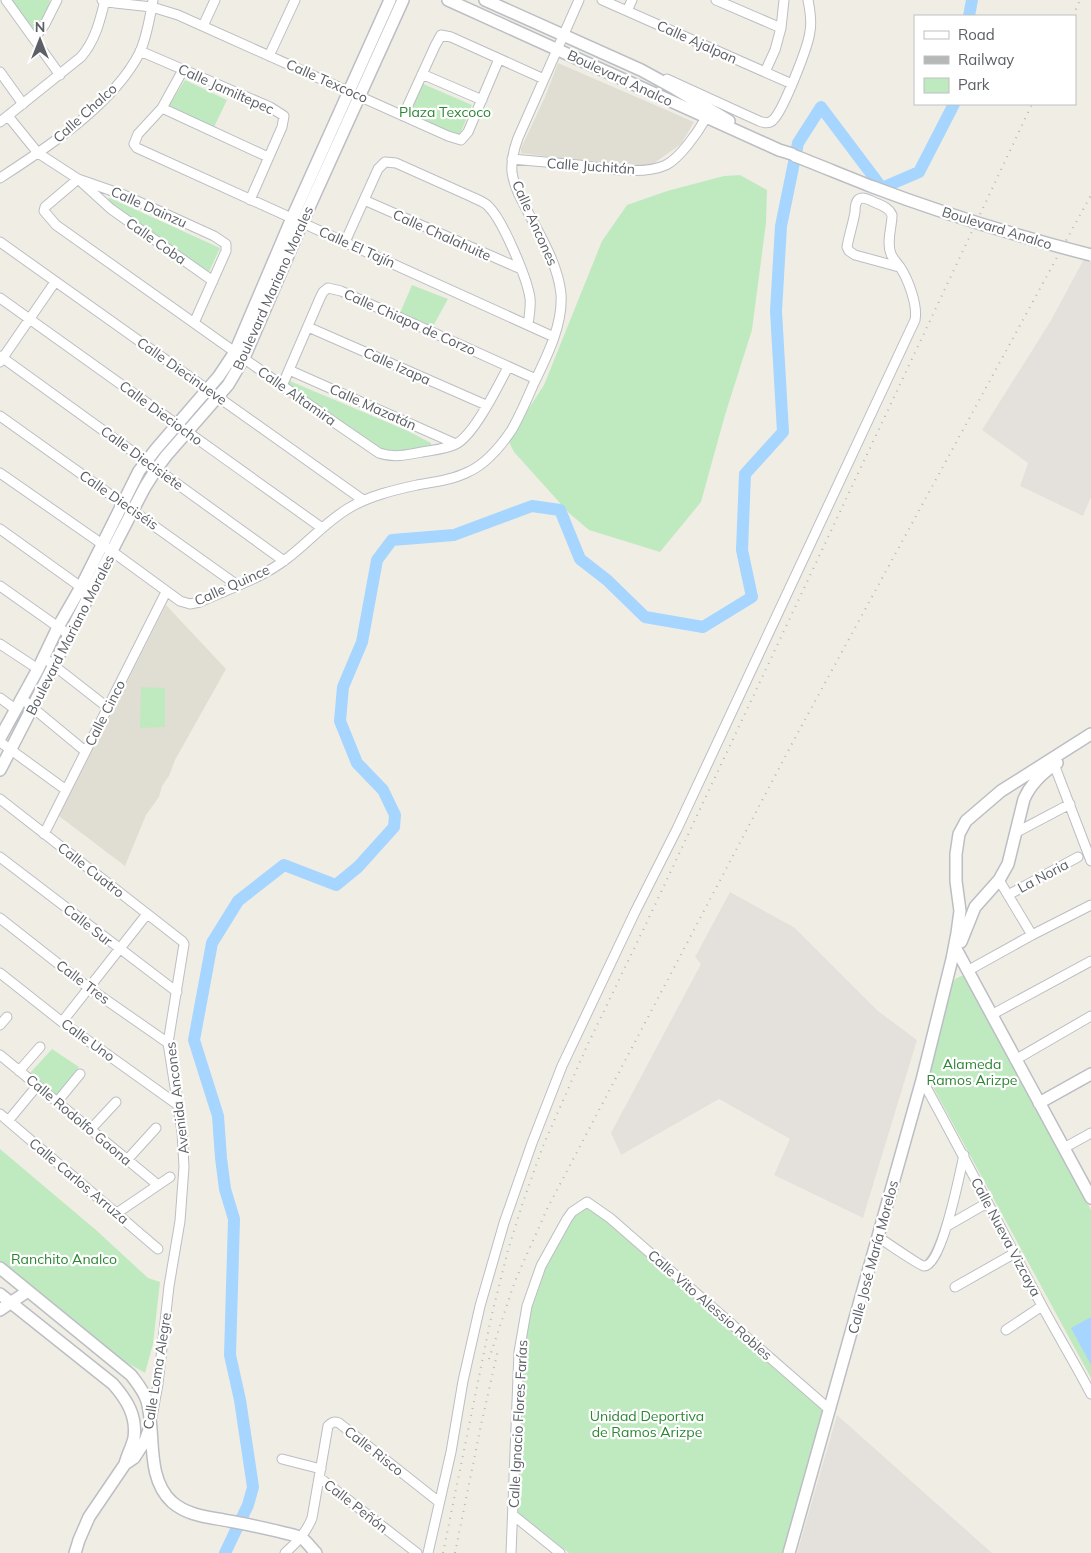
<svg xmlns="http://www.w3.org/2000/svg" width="1091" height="1553" viewBox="0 0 1091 1553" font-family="Mulish,sans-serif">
<rect width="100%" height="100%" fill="#f0eee4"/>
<path fill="#e4e1dc" d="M 1091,246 L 1091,497 L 1083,516 L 1020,486 L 1028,463 L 982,430 L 1050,322 Z
M 730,892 L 795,928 L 878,1011 L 917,1040 L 863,1218 L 774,1175 L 790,1139 L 719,1099 L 621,1155 L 611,1133 L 701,964 L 695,957 Z
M 837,1415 L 992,1553 L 797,1553 Z"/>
<path fill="#e0ddd3" d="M 558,63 L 694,122 L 681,144 L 650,166 L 582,161 L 521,153 L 521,148 L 545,97 Z
M 166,605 L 226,669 L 175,760 L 169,776 L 162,786 L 159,797 L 146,815 L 125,866 L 59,816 Z"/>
<path fill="#bfeac0" d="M 10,0 L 50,0 L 47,12 L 34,30 Z
M 185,80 L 227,100 L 214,127 L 168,107 Z
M 421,83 L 472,105 L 459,137 L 405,114 Z
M 740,175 L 767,190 L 766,223 L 752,330 L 725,415 L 701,502 L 660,552 L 589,530 L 569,513 L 514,452 L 508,440 L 544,385 L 602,241 L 627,205 L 667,191 L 724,176 Z
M 110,198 L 220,248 L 208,274 L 105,200 Z
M 412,285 L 448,299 L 432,328 L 400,313 Z
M 290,381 L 408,431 L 431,443 L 432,448 L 413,451 L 383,453 L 285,386 Z
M 141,687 L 165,688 L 165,727 L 140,728 Z
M 961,976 L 966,976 L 970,980 L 1091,1210 L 1091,1378 L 927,1076 L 950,987 L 955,979 Z
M 52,1049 L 79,1067 L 56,1095 L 30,1073 Z
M 0,1149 L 96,1230 L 148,1278 L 160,1282 L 153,1344 L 145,1373 L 108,1352 L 0,1262 Z
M 587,1204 L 598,1212 L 827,1411 L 784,1553 L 569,1553 L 515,1511 L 521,1363 L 528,1310 L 540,1273 L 568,1220 Z"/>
<path fill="#a6d5ff" d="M 1091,1317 L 1091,1365 L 1071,1328 Z"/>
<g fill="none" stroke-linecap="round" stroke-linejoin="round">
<path stroke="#a6d5ff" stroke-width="12" d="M 969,16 L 972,0
M 225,1553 L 248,1505 L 253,1487 L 240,1400 L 230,1355 L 234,1219 L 225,1189 L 221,1158 L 218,1116 L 194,1040 L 212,943 L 238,901 L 284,865 L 336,885 L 358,867 L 394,827 L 395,815 L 383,790 L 357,763 L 340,721 L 343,687 L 362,642 L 377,560 L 392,540 L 454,535 L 532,506 L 560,510 L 580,559 L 607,580 L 645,617 L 703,627 L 752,597 L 742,550 L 745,474 L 783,432 L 776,311 L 781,226 L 798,143 L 821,107 L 882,188 L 919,172 L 954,104"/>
<g stroke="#bcbec4" stroke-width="11">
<path id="minor" d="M 6,0 L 60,75
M 102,0 L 115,3 L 152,7 L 178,15 L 448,136 L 461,140 L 468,132 L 499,59
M 602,0 L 792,84
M 716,0 L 781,28
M 627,11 L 632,0
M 203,26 L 215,0
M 34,39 L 45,24 L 57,0
M 140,51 L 270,107 L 284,116 L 282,127 L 250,200
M 269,56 L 295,0
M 183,70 L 162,108 L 138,134 L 134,144 L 137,148 L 554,337
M 0,72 L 23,104
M 765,72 L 775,50 L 781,28 L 784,0
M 422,74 L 482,100
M 667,79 L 759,121 C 764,123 769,124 773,120 C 783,111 809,45 810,31 C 812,21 810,10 808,0
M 162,108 L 268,157
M 8,116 L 38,153 L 78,179 L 124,195 L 214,236 L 226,244 L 226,251 L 194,323
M 403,116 L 435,46 L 441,35 L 451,37 L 544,79
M 0,122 L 81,57 C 95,41 100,21 105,0
M 512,159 C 534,161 556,163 578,165 C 603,168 642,176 666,165 C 680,158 698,132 706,118
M 0,178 C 48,147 114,104 140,52 C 147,36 150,17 153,0
M 364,200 L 521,269
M 0,242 L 363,500
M 345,242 L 378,169 L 385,162 L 396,163 L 472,197 C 478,200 485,202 489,207 C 503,221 527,278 530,298 C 531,307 529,316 528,325
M 213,281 L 111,209 L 78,179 L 45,207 L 44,211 L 56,225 L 325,416 L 379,453 C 393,458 407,455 422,452 C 433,450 446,449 456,444 C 474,435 498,386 508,367
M 0,298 L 322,528
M 308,327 L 486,405
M 0,356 L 284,561
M 0,362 L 55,282
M 289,370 L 456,444
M 282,386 L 320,298 L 323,292 L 328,288 L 341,291 L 536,379
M 0,416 L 237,585
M 0,473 L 102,544 L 180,601 L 190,604 L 200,602 C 228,589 260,579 285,560 C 307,544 325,522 349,508 C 369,496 394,490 417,485 C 434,482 452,480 468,472 C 486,464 500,447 511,431 C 520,416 527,399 534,383 C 547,356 563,325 561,294 C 558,265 542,239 529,214 C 522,201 514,187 512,172 C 511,161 514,149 518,138 L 579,0
M 0,529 L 85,590
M 0,586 L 68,634
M 0,644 L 38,669
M 43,657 L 107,707
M 0,698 L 15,709
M 21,698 L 85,751
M 0,742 L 66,790
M 1052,759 L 1091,861
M 0,799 L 182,941 L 184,944 L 168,1043 L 182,1132 L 184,1167 L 180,1221 L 169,1286 L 158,1384 L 152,1417
M 1017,832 L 1070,804
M 44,834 L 166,592
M 0,857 L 177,992
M 999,880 L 1032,935
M 1008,895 L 1078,857
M 0,918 L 89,988 L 168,1043
M 969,970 L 1032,935 L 1091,905
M 0,973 L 62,1022 L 178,1105
M 993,1014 L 1091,961
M 62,1022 L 147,914
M 0,1025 L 7,1017
M 0,1055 L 158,1185
M 1015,1060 L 1091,1016
M 19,1071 L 40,1047
M 922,1080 C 963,1154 1001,1229 1041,1304 C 1057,1334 1075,1363 1091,1394
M 57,1102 L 80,1074
M 0,1114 L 158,1249
M 8,1121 L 37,1086
M 90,1130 L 116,1102
M 1064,1148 L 1091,1133
M 127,1160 L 156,1128
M 117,1213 L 170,1177
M 947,1226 L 987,1203
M 878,1237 C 886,1242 920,1266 924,1266 C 942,1266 960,1172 964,1155
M 955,1287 L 1015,1253
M 1006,1330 L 1042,1306
M 282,1459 L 321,1469
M 320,1478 L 417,1553
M 513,1515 L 560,1553
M 285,1553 C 297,1542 306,1533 312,1518 L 328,1426 C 332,1422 334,1421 339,1423 L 439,1502
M 428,1553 L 451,1452 L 463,1381 L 480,1306 L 504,1223 L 532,1143 L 562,1066 L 635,912 L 677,829 L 915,320 C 918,305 908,279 900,267 C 897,263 893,259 891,254 C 886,242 892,227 892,215 C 889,208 883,206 876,203 C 871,201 863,195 858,200 C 855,203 855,208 855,212 C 853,224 849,235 847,247 L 849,251 L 855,255 L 899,267
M 511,1553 L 519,1352 L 527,1306 L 541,1266 L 567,1219 L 572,1212 L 587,1202 L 610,1218 L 830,1410"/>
</g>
<g stroke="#bcbec4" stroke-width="14">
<path id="tertiary" d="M 448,0 L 779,150 L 792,154
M 485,0 L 641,70 L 674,88 L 729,121
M 0,738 L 38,669 L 58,627 L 81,587 L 139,471 L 156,449 L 219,376 L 235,352 L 292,218 L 390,0
M 0,770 C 49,676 96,580 145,487 L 157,468 L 166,456 L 228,385 L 244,358 L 302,223 L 403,0
M 961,942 L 975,907 L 999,880 L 1008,864 L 1024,799 C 1031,783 1043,772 1057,763
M 955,947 L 1091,1198
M 1039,1103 L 1091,1074
M 0,1268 L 131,1375 C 137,1383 144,1391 147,1401 C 156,1433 145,1477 172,1502 C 188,1516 209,1517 229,1521 C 247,1524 264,1528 281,1532 C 288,1534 298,1535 303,1539 C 308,1543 312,1549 316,1553
M 0,1294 L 113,1384 C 127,1400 137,1416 134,1438 C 132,1447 127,1455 125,1464
M 0,1310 L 28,1291
M 75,1553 L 79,1540 L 89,1517 L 125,1464 L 134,1458 L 145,1441 L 149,1430
M 789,1553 L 922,1080 L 952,959 L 957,933 L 960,911 L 956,881 L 956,854 L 959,834 L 966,821 L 1001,791 L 1091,734"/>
</g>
<use href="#minor" stroke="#fff" stroke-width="9"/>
<use href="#tertiary" stroke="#fff" stroke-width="11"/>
<path stroke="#b6b7b7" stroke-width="2" stroke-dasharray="1 6" stroke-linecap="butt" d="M 1073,16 L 1080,0
M 489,1359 L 515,1281 L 548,1207 L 795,738 L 1091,195
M 443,1553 L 491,1318 L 508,1250 L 523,1202 L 543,1146 L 587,1046 L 646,924 L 1032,104
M 455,1553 L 481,1425 L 498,1350"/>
<g stroke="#bcbec4" stroke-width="14" stroke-linecap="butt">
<path id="tertiary-bridge" d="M 795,156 C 821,166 847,177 873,187 C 944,214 1017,236 1091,255"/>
</g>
<use href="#tertiary-bridge" stroke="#fff" stroke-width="11"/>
</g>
<g text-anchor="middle" stroke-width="4.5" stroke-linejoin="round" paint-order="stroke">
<g font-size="14" fill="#5c6066" stroke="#fff">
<text transform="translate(697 42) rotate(24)" y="5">Calle Ajalpan</text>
<text transform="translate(620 78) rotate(25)" y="5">Boulevard Analco</text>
<text transform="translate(327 81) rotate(24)" y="5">Calle Texcoco</text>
<text transform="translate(226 89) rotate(24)" y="5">Calle Jamiltepec</text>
<text transform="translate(85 113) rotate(-42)" y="5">Calle Chalco</text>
<text transform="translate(591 166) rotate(4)" y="5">Calle Juchitán</text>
<text transform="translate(149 207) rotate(24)" y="5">Calle Dainzu</text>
<text transform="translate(535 223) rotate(66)" y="5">Calle Ancones</text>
<text transform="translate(997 228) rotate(17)" y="5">Boulevard Analco</text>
<text transform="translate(442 235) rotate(24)" y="5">Calle Chalahuite</text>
<text transform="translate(156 241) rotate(35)" y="5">Calle Coba</text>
<text transform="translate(357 247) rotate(24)" y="5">Calle El Tajín</text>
<text transform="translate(273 288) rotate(-66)" y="5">Boulevard Mariano Morales</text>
<text transform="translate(410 322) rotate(24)" y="5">Calle Chiapa de Corzo</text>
<text transform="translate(397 366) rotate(24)" y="5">Calle Izapa</text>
<text transform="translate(182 371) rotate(35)" y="5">Calle Diecinueve</text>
<text transform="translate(297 396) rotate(35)" y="5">Calle Altamira</text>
<text transform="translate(373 407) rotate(24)" y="5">Calle Mazatán</text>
<text transform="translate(161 413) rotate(36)" y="5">Calle Dieciocho</text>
<text transform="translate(142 458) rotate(36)" y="5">Calle Diecisiete</text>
<text transform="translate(119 500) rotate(35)" y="5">Calle Dieciséis</text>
<text transform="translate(232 585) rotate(-24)" y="5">Calle Quince</text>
<text transform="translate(70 635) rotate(-63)" y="5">Boulevard Mariano Morales</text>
<text transform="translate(105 713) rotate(-63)" y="5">Calle Cinco</text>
<text transform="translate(91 870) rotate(38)" y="5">Calle Cuatro</text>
<text transform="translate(1043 876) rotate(-28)" y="5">La Noria</text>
<text transform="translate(88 925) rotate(38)" y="5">Calle Sur</text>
<text transform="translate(83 982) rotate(37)" y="5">Calle Tres</text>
<text transform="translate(88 1040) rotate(36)" y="5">Calle Uno</text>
<text transform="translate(177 1098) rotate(-97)" y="5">Avenida Ancones</text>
<text transform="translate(79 1120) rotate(40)" y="5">Calle Rodolfo Gaona</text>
<text transform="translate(79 1181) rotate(40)" y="5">Calle Carlos Arruza</text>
<text transform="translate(1006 1237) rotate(62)" y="5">Calle Nueva Vizcaya</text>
<text transform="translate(873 1257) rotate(-75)" y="5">Calle José María Morelos</text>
<text transform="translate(710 1305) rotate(41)" y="5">Calle Vito Alessio Robles</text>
<text transform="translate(157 1371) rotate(-81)" y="5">Calle Loma Alegre</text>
<text transform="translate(518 1424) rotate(-87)" y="5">Calle Ignacio Flores Farías</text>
<text transform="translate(374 1451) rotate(38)" y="5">Calle Risco</text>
<text transform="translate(356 1506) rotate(38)" y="5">Calle Peñón</text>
</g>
<g font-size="14" fill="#2c8534" stroke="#fff">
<text x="445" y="117">Plaza Texcoco</text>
<text x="972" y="1069">Alameda<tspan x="972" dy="16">Ramos Arizpe</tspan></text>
<text x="64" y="1264">Ranchito Analco</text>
<text x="647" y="1421">Unidad Deportiva<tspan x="647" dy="16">de Ramos Arizpe</tspan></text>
</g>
</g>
<rect x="914" y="15" width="162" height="90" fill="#ffffff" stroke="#bebfc2"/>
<rect x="924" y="31" width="25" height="8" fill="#ffffff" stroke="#bebfc2"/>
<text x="958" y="40" font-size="15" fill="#5c6066">Road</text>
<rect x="924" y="56" width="25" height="8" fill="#b6b7b7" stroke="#bebfc2"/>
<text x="958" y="65" font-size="15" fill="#5c6066">Railway</text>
<rect x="924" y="78" width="25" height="15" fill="#bfeac0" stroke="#bebfc2"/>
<text x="958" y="90" font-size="15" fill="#5c6066">Park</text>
<g transform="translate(40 40)" stroke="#ffffff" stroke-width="4" paint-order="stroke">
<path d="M0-4L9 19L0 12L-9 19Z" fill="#5c6066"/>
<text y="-8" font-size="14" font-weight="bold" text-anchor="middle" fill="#5c6066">N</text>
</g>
</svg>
